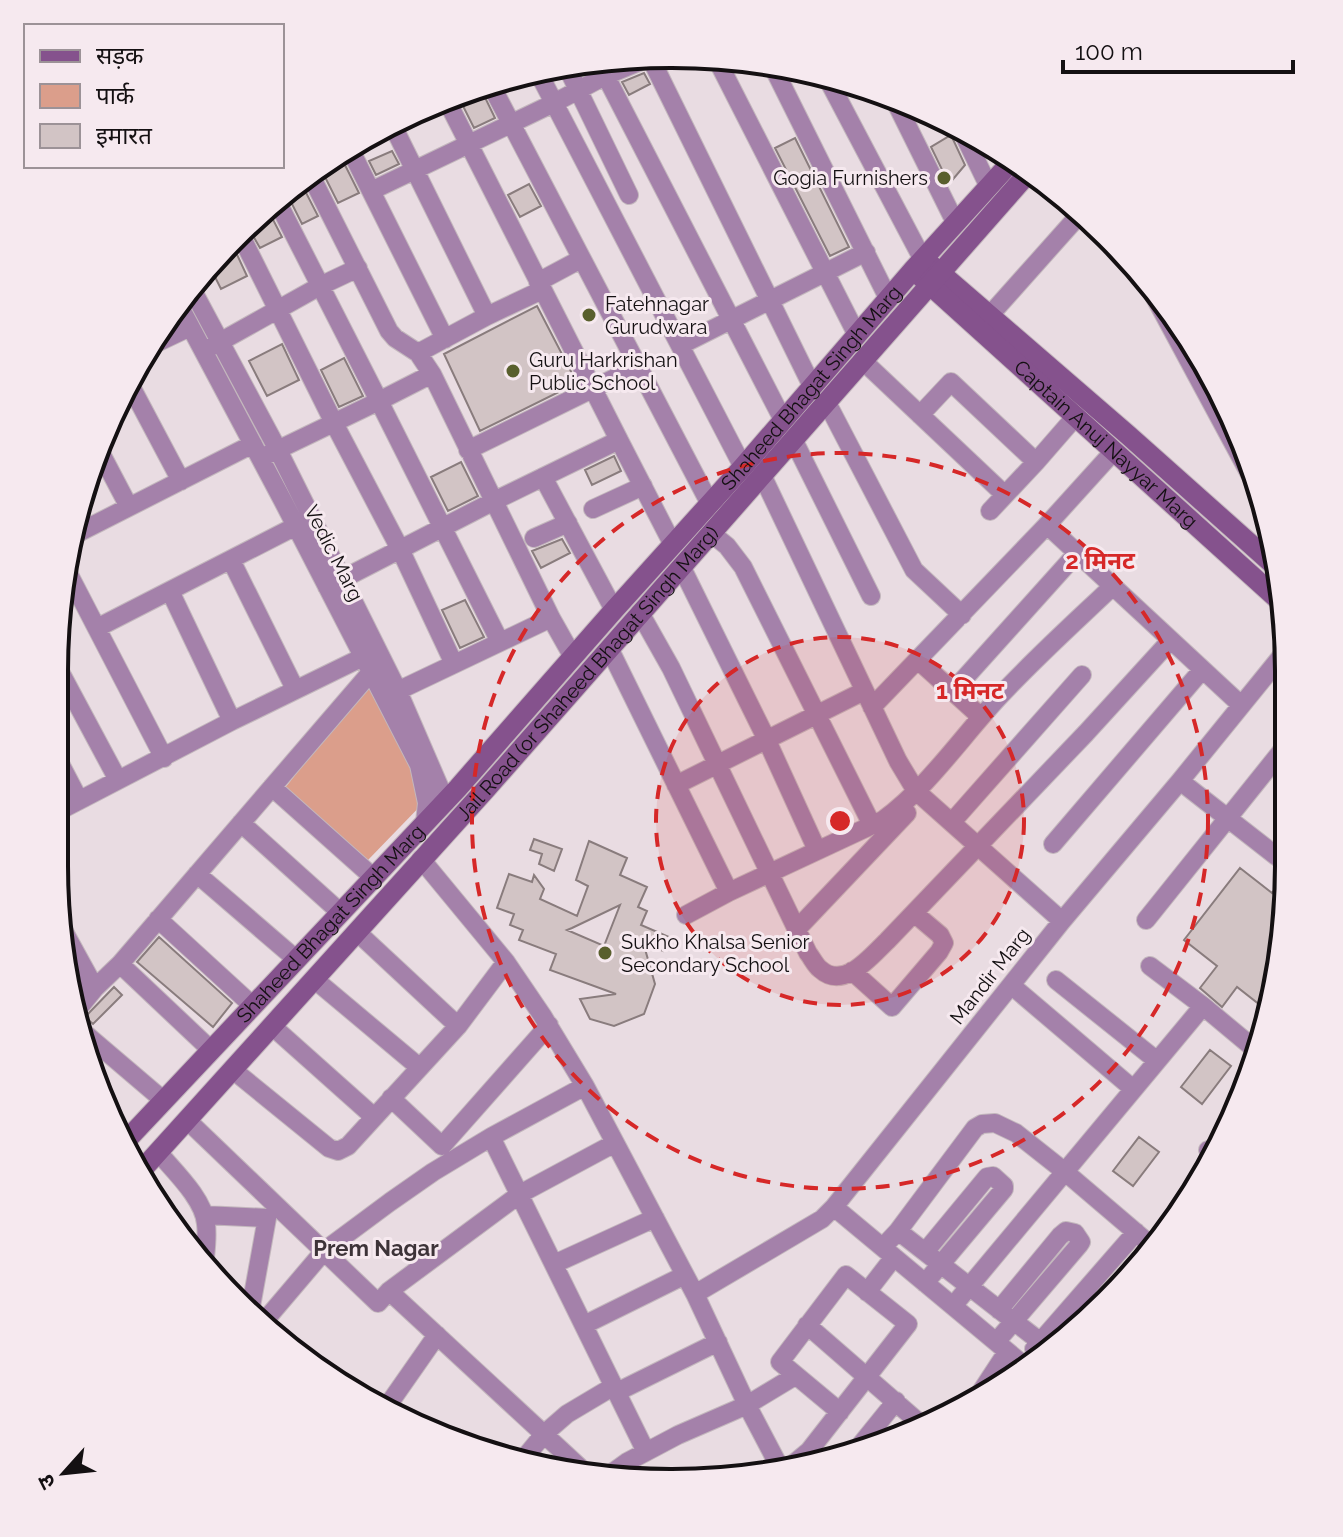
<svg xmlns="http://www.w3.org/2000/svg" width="1343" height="1537" viewBox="0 0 1343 1537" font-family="Raleway,'Noto Sans Devanagari',sans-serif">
<rect width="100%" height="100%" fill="#e9dce2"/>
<path fill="#db9e8b" d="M 375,673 L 429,797 L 367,861 L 285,788 Z"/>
<path fill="#d2c4c5" stroke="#897c7d" stroke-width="2" fill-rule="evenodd" d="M 644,73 L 650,84 L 629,95 L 622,82 Z
M 479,85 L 495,118 L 474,128 L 457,94 Z
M 951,135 L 965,165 L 949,184 L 931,147 Z
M 795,138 L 849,247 L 830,256 L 775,148 Z
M 392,151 L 399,164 L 376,175 L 369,161 Z
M 345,165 L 359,193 L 338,203 L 324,175 Z
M 300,181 L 318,216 L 302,224 L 286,192 Z
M 529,184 L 541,206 L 520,217 L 508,195 Z
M 266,206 L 282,237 L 260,248 L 248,227 Z
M 233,246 L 247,276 L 221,289 L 212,271 Z
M 537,306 L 577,383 L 480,431 L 444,354 Z
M 282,344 L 299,380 L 267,396 L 249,361 Z
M 344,358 L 363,396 L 339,407 L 321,370 Z
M 614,456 L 621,471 L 592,485 L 585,470 Z
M 461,462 L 478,496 L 448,511 L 431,477 Z
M 562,539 L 570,553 L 541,568 L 532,551 Z
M 465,600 L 484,637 L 460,648 L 442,610 Z
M 534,839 L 562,849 L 554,871 L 539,864 L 542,854 L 530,850 Z
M 589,841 L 627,858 L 620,875 L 647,887 L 638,907 L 647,911 L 641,925 L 669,937 L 663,951 L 643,942 L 655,984 L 644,1014 L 614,1026 L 590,1019 L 580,999 L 616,994 L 550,970 L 556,954 L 519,940 L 523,930 L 510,925 L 514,914 L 497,908 L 509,874 L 532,882 L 534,875 L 544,889 L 540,899 L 577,916 L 588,886 L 576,880 ZM 620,905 L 604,946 L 567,930 L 572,928 Z
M 1240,868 L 1272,893 L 1285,877 L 1288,878 L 1277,986 L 1269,1012 L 1237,987 L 1222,1007 L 1200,988 L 1217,966 L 1184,940 Z
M 159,937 L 232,1003 L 213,1027 L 137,962 Z
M 114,987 L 122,995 L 93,1024 L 85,1017 Z
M 1210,1050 L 1231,1066 L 1202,1104 L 1181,1087 Z
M 1139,1137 L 1159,1152 L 1133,1186 L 1113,1171 Z"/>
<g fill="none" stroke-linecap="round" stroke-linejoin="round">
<g stroke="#c3b7bd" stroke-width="20">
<path id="street" d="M 715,56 L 857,335
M 650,57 L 812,386
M 597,59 L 783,420
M 566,65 L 629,195
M 772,65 L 888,298
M 538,72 L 743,467
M 825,74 L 923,260
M 490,83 L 710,504
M 894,99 L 956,224
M 392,124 L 487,316
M 960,127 L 989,187
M 349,147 L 445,339
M 310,174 L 389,331 L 395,338 L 418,353 L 432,374 L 551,618 L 573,657
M 371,191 L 554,103 L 605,76 L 651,57
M 241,236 L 334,423 L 400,549 L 454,664
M 1139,268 L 1260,493
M 538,282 L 581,259
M 194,293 L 278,450 L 398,691 L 446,802
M 181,309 L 283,501 L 419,765 L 427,803 L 425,823
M 990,315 L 1081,213
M 681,345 L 866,252
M 150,346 L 190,327
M 209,348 L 320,286 L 358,268
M 418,353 L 487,316 L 542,290
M 862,360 L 1005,495
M 432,374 L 379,401 L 500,642
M 128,381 L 181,481
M 826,401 L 914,570 L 962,615
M 920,415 L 951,382 L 1036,462
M 793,439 L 871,596
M 619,440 L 673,545
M 98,448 L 129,507
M 468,450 L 637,367
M 267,455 L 379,401 L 276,199
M 762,475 L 898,761 L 916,791 L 1062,921
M 543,477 L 614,610
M 593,509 L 643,486
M 990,511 L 1036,462 L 1076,416
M 1047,525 L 1241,705
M 711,533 L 727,546 L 743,567 L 872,825
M 72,536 L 253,444
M 534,538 L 568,523
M 231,560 L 295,689
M 681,566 L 764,734 L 817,850
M 65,567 L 164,758
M 327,587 L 494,501 L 619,440 L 446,99
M 170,591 L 232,721
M 640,613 L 671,668 L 808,953 C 812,958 815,965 820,969 C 844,991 871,956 887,941 L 1086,733 L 1170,641
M 97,628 L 296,526
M 609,648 L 729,892
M 918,660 L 981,717
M 58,668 L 118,780
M 953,691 L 1078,552
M 387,696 L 551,618
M 872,707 L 1047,525 L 1114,451
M 56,756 L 79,800
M 1180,781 L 1289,866
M 676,785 L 864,691
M 272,787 L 374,878
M 55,813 L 232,721 L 363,657
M 952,822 L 1082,675
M 241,823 L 341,913
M 1053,844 L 1202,670
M 421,859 L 506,962 L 542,1015 L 585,1086 L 695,1294 L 747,1405 L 780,1468
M 197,874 L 297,960
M 686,915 L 729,892 L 883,820 C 928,787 960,739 998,698 C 1034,659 1074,623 1113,586
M 158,919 L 253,1006
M 1146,920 L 1288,743
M 62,928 L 95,988
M 796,930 L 907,813
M 357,932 L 458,1026
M 120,964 L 211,1050
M 1150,966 L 1203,1006 L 1257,1051
M 852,971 L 892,1007 L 939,952 L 944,943 L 940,935 L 914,913
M 314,979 L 419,1067
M 1056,980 L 1156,1060
M 1011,985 L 1132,1088
M 70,991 L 95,988
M 73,1011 L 82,1004 L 95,988 L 120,964 L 371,672 L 379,666
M 75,1025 L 163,1100
M 272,1026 L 374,1117
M 233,1070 L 329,1148 L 338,1151 L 348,1146 L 458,1026 L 506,962
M 391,1098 L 442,1146 L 549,1025
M 187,1120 L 378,1303 L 389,1291 L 520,1194 L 615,1143
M 491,1137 L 646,1452
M 1208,1150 L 1214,1154
M 158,1152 C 174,1171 204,1199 206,1224 C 208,1239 205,1254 204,1268
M 834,1207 L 1026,1367
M 204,1215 L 267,1218 L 250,1312
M 898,1231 L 1051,1350
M 883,1247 L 898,1231 L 975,1128 L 982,1124 L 995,1123 L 1016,1133 L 1064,1171 L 1152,1246
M 925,1252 L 987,1177 L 993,1176 L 1004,1186 L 1004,1189 L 925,1283
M 554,1264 L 655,1218
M 389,1291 L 587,1474
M 867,1292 L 894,1257
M 695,1294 L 822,1219 L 834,1207 L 1062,921 L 1180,781 L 1288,648
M 953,1306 L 1203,1006
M 262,1324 L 324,1251 L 390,1202 L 433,1172 L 491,1137 L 585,1086
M 584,1325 L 685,1275
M 807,1325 L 923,1426
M 996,1342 L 1079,1245 L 1081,1242 L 1075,1233 L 1066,1231 L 1060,1236 L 999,1310
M 1034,1349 L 1136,1232
M 617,1392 L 718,1342
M 973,1404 L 1007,1352
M 386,1408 L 437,1335
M 854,1453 L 896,1401
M 521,1462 L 544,1434 L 567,1414 L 614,1386
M 791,1466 L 809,1451 L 908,1324 L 846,1275 L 780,1362 L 840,1412
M 609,1475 L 627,1462 L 678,1435 L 747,1405 L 795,1376"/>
</g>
<g stroke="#c3b7bd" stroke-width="22">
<g id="secondary">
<path d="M 930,264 L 1128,435 L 1275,566"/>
<path id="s1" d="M 919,275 L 1282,603"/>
<path id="s2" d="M 122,1145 L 458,788 L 614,610 L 743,467 L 913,270 L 1013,160"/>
<path id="s3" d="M 140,1172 L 486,789 L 1030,171"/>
</g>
</g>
<use href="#street" stroke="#a481aa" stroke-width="18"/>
<use href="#secondary" stroke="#85528d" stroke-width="20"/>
</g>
<circle cx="840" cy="821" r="184" fill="#d62828" fill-opacity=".12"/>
<g fill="none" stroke="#d62828" stroke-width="4" stroke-dasharray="14 10">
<circle cx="840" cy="821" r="184"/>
<circle cx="840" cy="821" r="368"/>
</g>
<g fill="#595f2d" stroke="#f6e9ef" stroke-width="3">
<circle cx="944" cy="178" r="8"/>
<circle cx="589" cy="315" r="8"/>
<circle cx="513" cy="371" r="8"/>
<circle cx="605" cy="953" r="8"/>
</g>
<g text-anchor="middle" stroke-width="6" stroke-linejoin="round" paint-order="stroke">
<g font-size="20" fill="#141012" stroke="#f6e9ef" text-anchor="start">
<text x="928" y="185" text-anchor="end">Gogia Furnishers</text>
<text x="605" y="311">Fatehnagar<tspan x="605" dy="23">Gurudwara</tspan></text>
<text x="529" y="367">Guru Harkrishan<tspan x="529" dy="23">Public School</tspan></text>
<text x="621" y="949">Sukho Khalsa Senior<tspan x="621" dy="23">Secondary School</tspan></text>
</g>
<g font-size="20" fill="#141012" stroke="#f6e9ef">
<text dy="7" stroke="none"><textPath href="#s2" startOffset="1024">Shaheed Bhagat Singh Marg</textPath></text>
<text dy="7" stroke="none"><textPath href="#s1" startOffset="252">Captain Anuj Nayyar Marg</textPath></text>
<text transform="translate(334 553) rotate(63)" y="7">Vedic Marg</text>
<text dy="7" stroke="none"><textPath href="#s3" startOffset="670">Jail Road (or Shaheed Bhagat Singh Marg)</textPath></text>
<text dy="7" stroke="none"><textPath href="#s2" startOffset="304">Shaheed Bhagat Singh Marg</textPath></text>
<text transform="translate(990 976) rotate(-52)" y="7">Mandir Marg</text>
</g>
<g font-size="22" font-weight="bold" fill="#3d3338" stroke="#f6e9ef">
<text x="376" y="1256">Prem Nagar</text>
</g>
</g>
<path d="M0 0H1343V1537H0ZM671 68H672A603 603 0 0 1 1275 671V866A603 603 0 0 1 672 1469H671A603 603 0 0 1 68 866V671A603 603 0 0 1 671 68Z" fill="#f6e9ef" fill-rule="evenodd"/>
<path fill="none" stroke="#141012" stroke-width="4" d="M671 68H672A603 603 0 0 1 1275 671V866A603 603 0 0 1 672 1469H671A603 603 0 0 1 68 866V671A603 603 0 0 1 671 68Z"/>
<circle cx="840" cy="821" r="12" fill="#d62828" stroke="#f6e9ef" stroke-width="4"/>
<g font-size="24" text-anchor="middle" font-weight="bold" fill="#d62828" stroke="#f6e9ef" stroke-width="6" stroke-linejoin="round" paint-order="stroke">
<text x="1100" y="569">2 मिनट</text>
<text x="970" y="699">1 मिनट</text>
</g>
<rect x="24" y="24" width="260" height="144" fill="#f6e9ef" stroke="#9c9297" stroke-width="2"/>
<rect x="40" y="50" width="40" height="12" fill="#85528d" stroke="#9c9297" stroke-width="2"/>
<text x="96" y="64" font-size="24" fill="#141012">सड़क</text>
<rect x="40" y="84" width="40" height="24" fill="#db9e8b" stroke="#9c9297" stroke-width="2"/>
<text x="96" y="104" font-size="24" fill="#141012">पार्क</text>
<rect x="40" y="124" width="40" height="24" fill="#d2c4c5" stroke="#9c9297" stroke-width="2"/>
<text x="96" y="144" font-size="24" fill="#141012">इमारत</text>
<g transform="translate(64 1473) rotate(243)" stroke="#f6e9ef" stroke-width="6" paint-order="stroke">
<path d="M0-6L14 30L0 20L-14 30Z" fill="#141012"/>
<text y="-12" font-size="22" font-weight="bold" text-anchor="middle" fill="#141012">उ</text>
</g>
<path d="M1063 60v12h230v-12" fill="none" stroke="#141012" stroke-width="4"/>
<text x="1075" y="60" font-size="24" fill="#141012" stroke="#f6e9ef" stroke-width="6" paint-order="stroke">100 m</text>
</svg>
